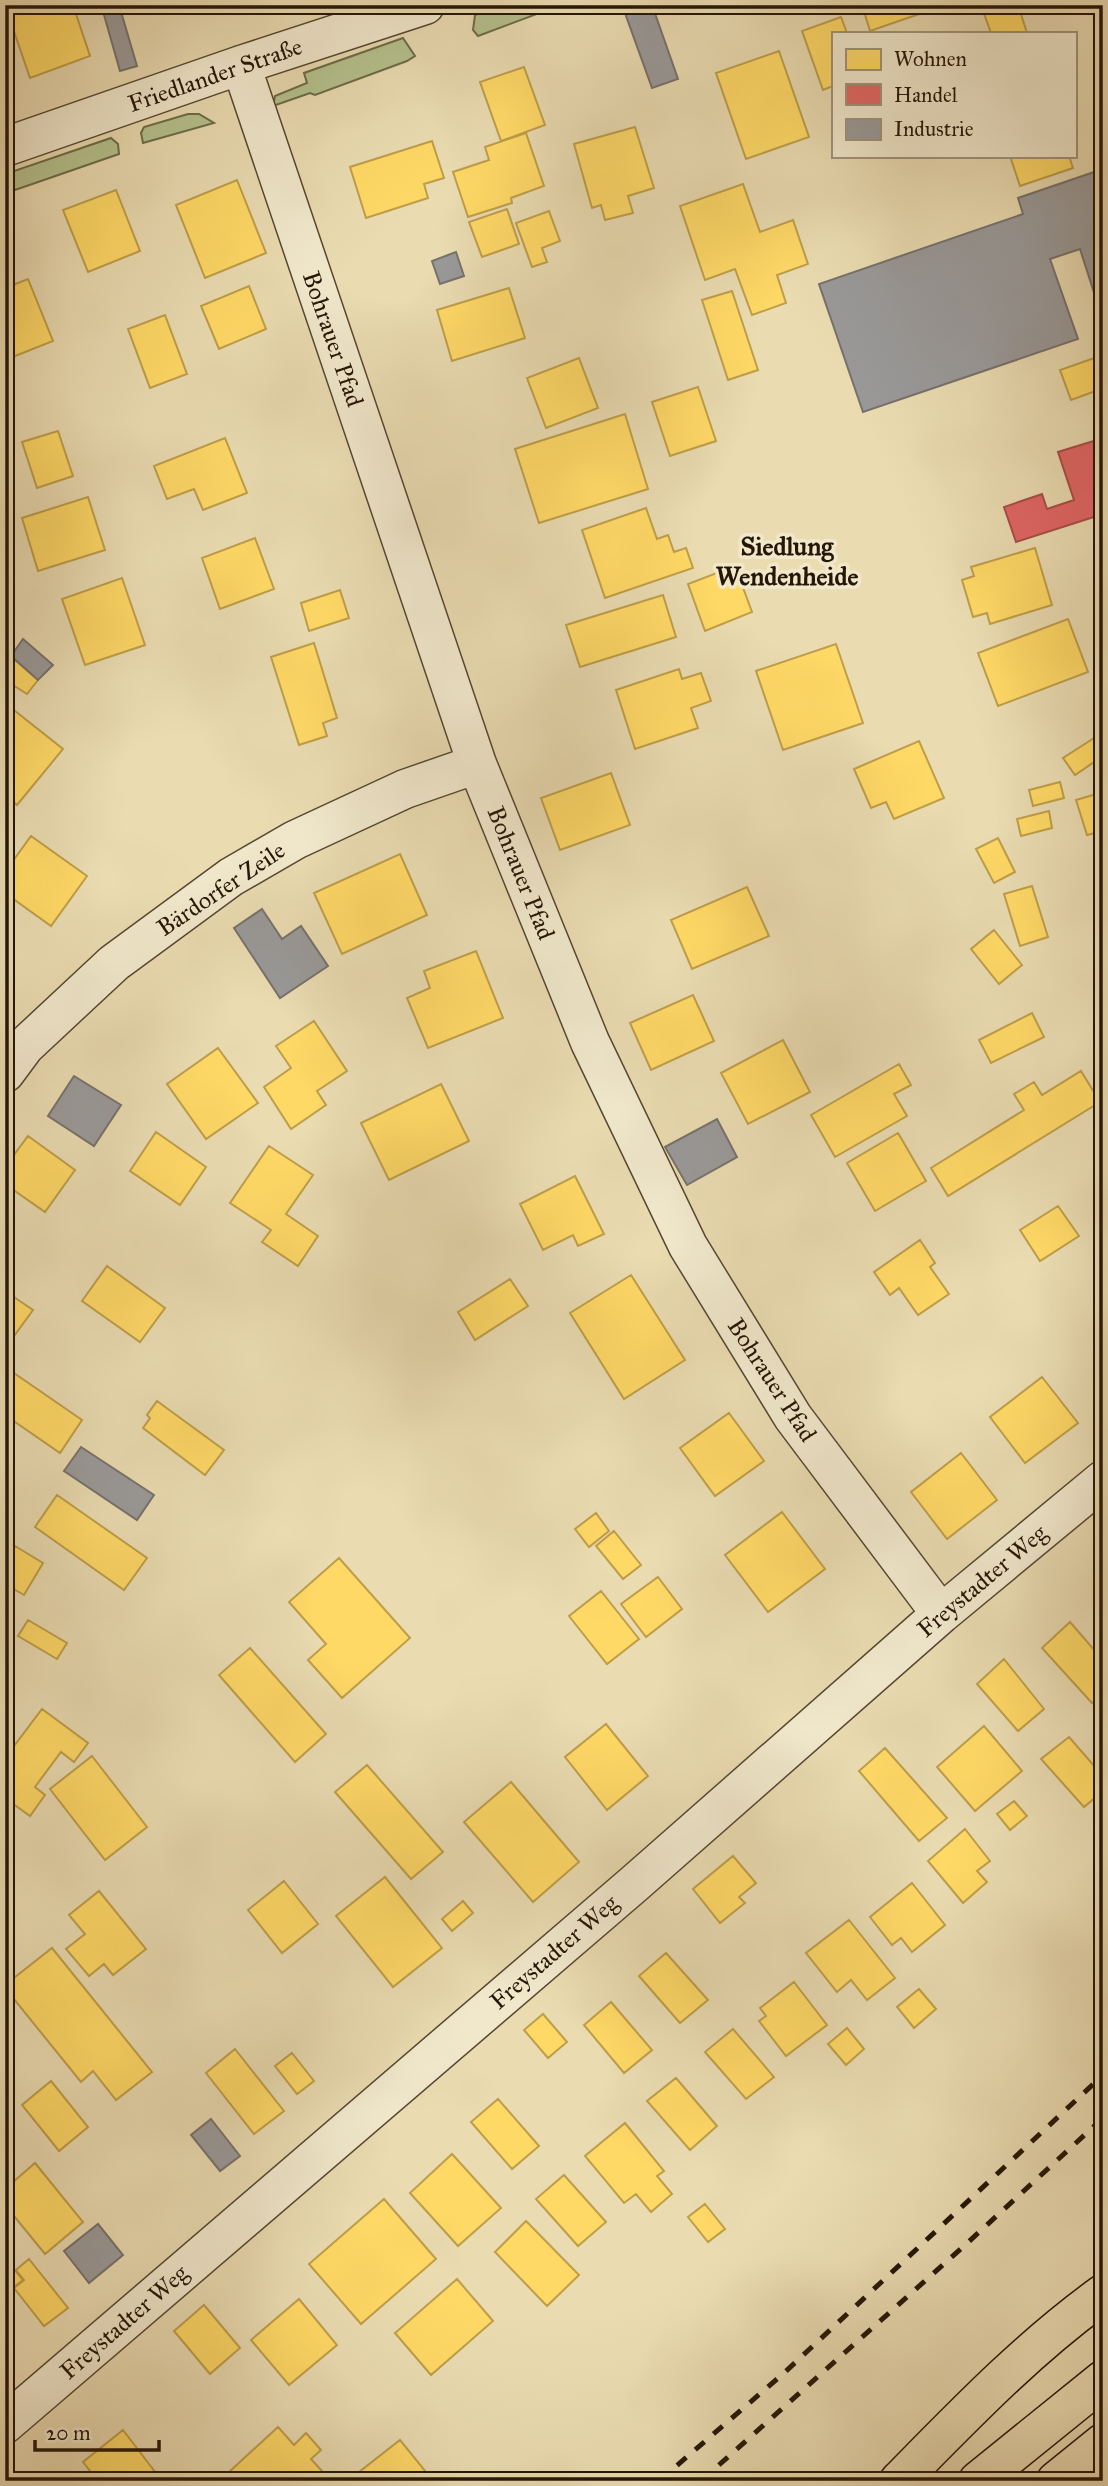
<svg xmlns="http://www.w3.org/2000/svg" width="1108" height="2486" viewBox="0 0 1108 2486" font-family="'IM FELL Great Primer',serif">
<rect width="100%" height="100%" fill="#eadbb1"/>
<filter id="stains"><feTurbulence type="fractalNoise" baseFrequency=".00286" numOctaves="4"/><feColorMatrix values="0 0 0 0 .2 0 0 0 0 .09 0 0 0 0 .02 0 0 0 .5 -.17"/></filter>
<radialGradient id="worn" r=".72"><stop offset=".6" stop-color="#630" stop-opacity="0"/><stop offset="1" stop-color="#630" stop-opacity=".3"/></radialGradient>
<path fill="#b5c18d" stroke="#6d6c4a" stroke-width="2" d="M 505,5 L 552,5 L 553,8 L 478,36 L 473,30 L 475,15 Z
M 403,38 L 415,56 L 407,61 L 315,95 L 310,93 L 273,106 L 275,96 L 307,83 L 304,73 Z
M 188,114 L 199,114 L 214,123 L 143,143 L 141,133 L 144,127 Z
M 111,138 L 118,144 L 119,154 L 15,190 L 9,178 L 14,171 Z"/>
<path fill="#ffd966" stroke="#be9e49" stroke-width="2" d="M 5,5 L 73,5 L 90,56 L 30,78 Z
M 862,5 L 920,5 L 922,13 L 870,31 Z
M 989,5 L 1018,5 L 1027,33 L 991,33 L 982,8 Z
M 841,17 L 847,33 L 833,33 L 833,86 L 823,90 L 802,31 Z
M 779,51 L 809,137 L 746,159 L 716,73 Z
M 524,67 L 545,125 L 501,141 L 480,82 Z
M 635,127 L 654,188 L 628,196 L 633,213 L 605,220 L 601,205 L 592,208 L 574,144 Z
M 526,133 L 544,186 L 511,198 L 512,203 L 468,217 L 453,172 L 489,160 L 485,147 Z
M 432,141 L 444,178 L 424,184 L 428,198 L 366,218 L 350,167 Z
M 1010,156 L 1069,156 L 1073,168 L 1020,186 Z
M 237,180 L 266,253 L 205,278 L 176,205 Z
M 743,184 L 760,232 L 793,220 L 808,264 L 777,275 L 786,303 L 752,315 L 735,269 L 705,280 L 680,206 Z
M 116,190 L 140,251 L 88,272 L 63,210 Z
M 507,209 L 519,244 L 482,257 L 469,222 Z
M 549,211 L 560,241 L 542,248 L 547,262 L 532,267 L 516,223 Z
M 28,279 L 53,341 L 5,360 L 5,288 Z
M 249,286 L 266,329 L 219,349 L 201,306 Z
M 509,288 L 525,338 L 452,361 L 437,310 Z
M 732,291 L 758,370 L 728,380 L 702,300 Z
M 165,315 L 187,374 L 150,388 L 128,329 Z
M 1103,355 L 1103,394 L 1101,389 L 1071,400 L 1060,370 Z
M 579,358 L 598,408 L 546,428 L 527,378 Z
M 698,387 L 716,441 L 670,456 L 652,402 Z
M 625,414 L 648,489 L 539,523 L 515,449 Z
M 58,431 L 73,476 L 37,488 L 22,442 Z
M 225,438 L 247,493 L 203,510 L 194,489 L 167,499 L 154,466 Z
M 88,497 L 105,550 L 38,571 L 22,518 Z
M 646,508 L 657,539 L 668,535 L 674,552 L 686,548 L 693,568 L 605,598 L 582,530 Z
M 255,538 L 274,589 L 220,609 L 202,558 Z
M 1035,548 L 1052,605 L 990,624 L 987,613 L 973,617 L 962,580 L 974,576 L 971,567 Z
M 735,566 L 752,612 L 705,631 L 688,584 Z
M 122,578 L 145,645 L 85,665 L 62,599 Z
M 340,590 L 349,618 L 309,631 L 301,603 Z
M 663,595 L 676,637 L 580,667 L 566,625 Z
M 1068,619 L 1088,672 L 998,706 L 978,653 Z
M 314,643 L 337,718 L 323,723 L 327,736 L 299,745 L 271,657 Z
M 836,644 L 863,723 L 783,750 L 756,671 Z
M 5,651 L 38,680 L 27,694 L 5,680 Z
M 679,669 L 682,679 L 701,673 L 711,701 L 691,708 L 698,728 L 635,749 L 616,690 Z
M 5,703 L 63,749 L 17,805 L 5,795 Z
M 1094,738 L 1103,751 L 1103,756 L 1075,775 L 1063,758 Z
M 919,741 L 944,798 L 894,819 L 886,802 L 871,808 L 854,769 Z
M 611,773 L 630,825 L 560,850 L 541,798 Z
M 1060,782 L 1064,798 L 1033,806 L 1029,790 Z
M 1103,792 L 1103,831 L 1087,835 L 1076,800 Z
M 1049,811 L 1052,828 L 1021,836 L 1017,819 Z
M 31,836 L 87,876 L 51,926 L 5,893 L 5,872 Z
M 998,838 L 1015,872 L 994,883 L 976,849 Z
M 400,854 L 427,915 L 342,954 L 314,893 Z
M 1032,886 L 1048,937 L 1020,946 L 1004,894 Z
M 747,887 L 769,936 L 692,969 L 671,920 Z
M 994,930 L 1022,965 L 999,984 L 971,949 Z
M 476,951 L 503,1018 L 428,1048 L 407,998 L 430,988 L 424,971 Z
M 693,995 L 714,1041 L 651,1070 L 630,1023 Z
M 1032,1013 L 1044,1037 L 991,1063 L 979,1040 Z
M 314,1021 L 347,1071 L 317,1091 L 326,1105 L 291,1129 L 264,1087 L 291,1068 L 276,1046 Z
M 783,1040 L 810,1092 L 748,1124 L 721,1073 Z
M 218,1048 L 258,1103 L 206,1139 L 167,1084 Z
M 899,1064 L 911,1085 L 894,1094 L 907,1116 L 835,1157 L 811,1115 Z
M 1081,1071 L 1100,1102 L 948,1196 L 931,1168 L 1024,1110 L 1014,1094 L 1034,1082 L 1042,1095 Z
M 441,1084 L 469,1141 L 389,1180 L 361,1123 Z
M 156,1132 L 206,1167 L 180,1205 L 130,1171 Z
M 898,1133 L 926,1181 L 875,1211 L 847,1163 Z
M 28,1136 L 75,1170 L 45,1212 L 5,1184 L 5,1167 Z
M 269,1146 L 313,1175 L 286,1214 L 318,1236 L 298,1266 L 262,1242 L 271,1230 L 230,1203 Z
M 575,1176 L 604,1234 L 578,1246 L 573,1235 L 543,1250 L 520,1204 Z
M 1058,1206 L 1079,1236 L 1040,1261 L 1020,1230 Z
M 920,1240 L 935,1263 L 930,1267 L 949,1294 L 918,1315 L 899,1288 L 890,1295 L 874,1272 Z
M 107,1266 L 165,1308 L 140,1342 L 82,1301 Z
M 631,1275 L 685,1360 L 624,1399 L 570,1313 Z
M 510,1279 L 528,1306 L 475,1340 L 458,1312 Z
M 5,1291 L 33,1310 L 14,1336 L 5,1329 Z
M 11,1371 L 82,1420 L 60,1453 L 5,1415 L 5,1380 Z
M 1042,1377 L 1078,1423 L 1025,1463 L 990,1417 Z
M 157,1401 L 224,1450 L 205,1475 L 143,1428 L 150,1418 L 147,1415 Z
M 729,1413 L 764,1461 L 715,1496 L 680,1448 Z
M 961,1453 L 997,1500 L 947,1539 L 911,1492 Z
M 57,1495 L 147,1558 L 124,1590 L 35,1527 Z
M 782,1512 L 825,1569 L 768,1612 L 725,1555 Z
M 596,1513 L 609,1531 L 589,1547 L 575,1529 Z
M 614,1531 L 641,1565 L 623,1579 L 596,1546 Z
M 15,1546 L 43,1563 L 24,1595 L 5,1584 L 5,1563 Z
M 339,1558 L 410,1638 L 342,1698 L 308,1660 L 326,1644 L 289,1602 Z
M 658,1577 L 682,1609 L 646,1637 L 621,1604 Z
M 601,1591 L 639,1639 L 607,1664 L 569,1616 Z
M 28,1620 L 67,1643 L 57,1659 L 18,1636 Z
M 1070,1622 L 1103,1660 L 1103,1694 L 1092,1703 L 1042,1648 Z
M 250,1648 L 326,1734 L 295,1762 L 219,1675 Z
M 1004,1659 L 1044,1709 L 1018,1731 L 977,1684 Z
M 42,1709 L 88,1743 L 74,1762 L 61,1752 L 35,1787 L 45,1795 L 30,1816 L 5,1798 L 5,1789 L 11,1782 L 5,1777 L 5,1758 Z
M 606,1724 L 648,1776 L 607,1810 L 565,1757 Z
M 984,1726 L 1022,1771 L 975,1811 L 937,1767 Z
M 1069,1737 L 1103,1776 L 1103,1791 L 1084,1807 L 1041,1759 Z
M 885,1748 L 947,1818 L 919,1841 L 859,1771 Z
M 92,1756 L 147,1827 L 105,1860 L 50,1789 Z
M 367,1765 L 443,1852 L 411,1879 L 335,1792 Z
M 511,1782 L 579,1862 L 533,1902 L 464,1822 Z
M 1014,1801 L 1027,1816 L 1010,1830 L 997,1814 Z
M 965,1829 L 990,1861 L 977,1871 L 987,1882 L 963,1903 L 928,1861 Z
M 733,1856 L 756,1883 L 739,1897 L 745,1903 L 720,1923 L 693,1889 Z
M 385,1877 L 442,1948 L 393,1987 L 336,1916 Z
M 284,1881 L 318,1924 L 282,1953 L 248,1910 Z
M 912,1883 L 945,1925 L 912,1952 L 901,1938 L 892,1945 L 870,1917 Z
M 99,1891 L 146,1949 L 113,1975 L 104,1964 L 89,1976 L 66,1949 L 85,1934 L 69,1915 Z
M 463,1901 L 473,1913 L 452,1931 L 442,1919 Z
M 849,1920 L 895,1978 L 867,2000 L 851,1980 L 837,1992 L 806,1953 Z
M 52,1948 L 152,2072 L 116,2100 L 93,2071 L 81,2082 L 5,1988 L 5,1985 Z
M 666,1953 L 708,2000 L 680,2023 L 639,1976 Z
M 794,1982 L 827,2025 L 786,2056 L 759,2021 L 766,2016 L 760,2008 Z
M 919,1989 L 936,2009 L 914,2028 L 897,2007 Z
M 611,2002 L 652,2050 L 624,2073 L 584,2025 Z
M 543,2014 L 567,2042 L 548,2058 L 524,2030 Z
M 847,2028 L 864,2049 L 846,2065 L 828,2044 Z
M 733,2029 L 774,2077 L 746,2099 L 705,2052 Z
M 235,2049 L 284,2111 L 254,2134 L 206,2073 Z
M 292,2053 L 314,2081 L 297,2094 L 275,2066 Z
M 676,2078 L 717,2126 L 690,2150 L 647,2101 Z
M 51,2081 L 88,2127 L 59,2151 L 22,2105 Z
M 498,2099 L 539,2146 L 512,2169 L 471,2122 Z
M 625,2123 L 664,2171 L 657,2176 L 672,2194 L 651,2212 L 636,2194 L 624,2203 L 585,2156 Z
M 452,2154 L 501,2208 L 458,2246 L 410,2193 Z
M 35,2163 L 83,2222 L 45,2254 L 5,2205 L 5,2189 Z
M 564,2175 L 606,2222 L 578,2246 L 536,2199 Z
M 384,2199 L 436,2259 L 361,2324 L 309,2264 Z
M 705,2204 L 725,2229 L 708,2242 L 688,2217 Z
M 526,2221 L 579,2275 L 547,2306 L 495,2252 Z
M 5,2258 L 23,2280 L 5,2294 Z
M 29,2259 L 68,2308 L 44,2326 L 14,2288 L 24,2280 L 16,2270 Z
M 457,2279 L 493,2321 L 431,2375 L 395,2333 Z
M 299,2299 L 337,2345 L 289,2385 L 251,2340 Z
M 204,2305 L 240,2348 L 210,2374 L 174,2331 Z
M 278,2427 L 294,2445 L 306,2433 L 321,2450 L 311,2459 L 322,2471 L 311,2481 L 237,2481 L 229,2472 Z
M 123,2430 L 162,2481 L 98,2481 L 83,2462 Z
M 400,2440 L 426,2472 L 415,2481 L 358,2481 L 354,2476 Z"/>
<path fill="#e06666" stroke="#a84e49" stroke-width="2" d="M 1103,438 L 1103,496 L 1098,498 L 1103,514 L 1016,542 L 1004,507 L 1042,494 L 1047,509 L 1074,500 L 1058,452 Z"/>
<path fill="#999" stroke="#76726d" stroke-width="2" d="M 111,5 L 119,5 L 137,66 L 120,71 L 102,8 Z
M 648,5 L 652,5 L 678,79 L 652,88 L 625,13 Z
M 1103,169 L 1103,304 L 1098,305 L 1080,249 L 1050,259 L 1078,339 L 863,412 L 819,284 L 1023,214 L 1018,198 Z
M 456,252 L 464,276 L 440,284 L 432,261 Z
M 23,639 L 53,665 L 38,680 L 11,656 Z
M 262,909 L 282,939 L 301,926 L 328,966 L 280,998 L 234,928 Z
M 74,1076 L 121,1105 L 94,1146 L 48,1116 Z
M 717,1119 L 737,1157 L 687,1185 L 665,1147 Z
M 81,1447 L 154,1495 L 137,1520 L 64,1471 Z
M 211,2119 L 240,2156 L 220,2171 L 191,2135 Z
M 98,2224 L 123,2255 L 89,2283 L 64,2251 Z"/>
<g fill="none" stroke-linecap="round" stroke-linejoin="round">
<g stroke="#564731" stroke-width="41">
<path id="minor" d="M 241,65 L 477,764 L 590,1042 L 688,1246 L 793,1417 L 941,1614
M 5,147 L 241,65 L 425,5
M 5,1073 L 25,1046 L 114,963 L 231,877 L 295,840 L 405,789 L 477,764
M 5,2424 L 634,1884 L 941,1614 L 1103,1480"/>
</g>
<g stroke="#251606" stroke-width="41">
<path id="highway" d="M 899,2481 C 964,2415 1028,2348 1103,2294
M 978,2481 L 1103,2380
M 1056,2481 L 1103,2443"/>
</g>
<use href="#minor" stroke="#f1e8cc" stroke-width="38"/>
<use href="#highway" stroke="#eadbb1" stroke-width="38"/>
<path stroke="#251606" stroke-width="5" stroke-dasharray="12 12" stroke-linecap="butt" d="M 659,2481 L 784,2373 L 1103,2075
M 701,2481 L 964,2246 L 1103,2118"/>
</g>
<g text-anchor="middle" stroke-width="7" stroke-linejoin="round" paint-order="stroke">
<g font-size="24" fill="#251606" stroke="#f1e8cc">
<text transform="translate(215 75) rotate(-19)" y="8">Friedlander Straße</text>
<text transform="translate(333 339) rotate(71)" y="8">Bohrauer Pfad</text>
<text transform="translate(521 873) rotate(68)" y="8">Bohrauer Pfad</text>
<text transform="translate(221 889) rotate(-34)" y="8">Bärdorfer Zeile</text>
<text transform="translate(772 1380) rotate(57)" y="8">Bohrauer Pfad</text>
<text transform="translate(982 1581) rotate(-40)" y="8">Freystadter Weg</text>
<text transform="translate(554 1952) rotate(-41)" y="8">Freystadter Weg</text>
<text transform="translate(124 2322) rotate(-41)" y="8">Freystadter Weg</text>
</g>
<g font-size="26" font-weight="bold" fill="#251606" stroke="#f1e8cc">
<text x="787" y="555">Siedlung<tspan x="787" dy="30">Wendenheide</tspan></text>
</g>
</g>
<rect width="1108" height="2486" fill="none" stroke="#eadbb1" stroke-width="28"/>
<rect x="7" y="7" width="1094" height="2472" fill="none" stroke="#251606" stroke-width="3.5"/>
<rect x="14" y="14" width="1080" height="2458" fill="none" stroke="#251606" stroke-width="2"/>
<rect x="832" y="32" width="245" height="126" fill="#f1e8cc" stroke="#9f947d" stroke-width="2"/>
<rect x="846" y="49" width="35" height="21" fill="#ffd966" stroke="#9f947d" stroke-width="2"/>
<text x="894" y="66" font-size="21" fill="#251606">Wohnen</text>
<rect x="846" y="84" width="35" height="21" fill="#e06666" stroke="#9f947d" stroke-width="2"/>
<text x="894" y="102" font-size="21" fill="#251606">Handel</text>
<rect x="846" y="119" width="35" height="21" fill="#999999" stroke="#9f947d" stroke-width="2"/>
<text x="894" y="136" font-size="21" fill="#251606">Industrie</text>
<path d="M35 2440v10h124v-10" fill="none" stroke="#251606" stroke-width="3.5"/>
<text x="46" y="2440" font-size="21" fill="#251606" stroke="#f1e8cc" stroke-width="5" paint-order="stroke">20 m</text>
<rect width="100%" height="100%" filter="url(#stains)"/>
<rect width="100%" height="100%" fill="url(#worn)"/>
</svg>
